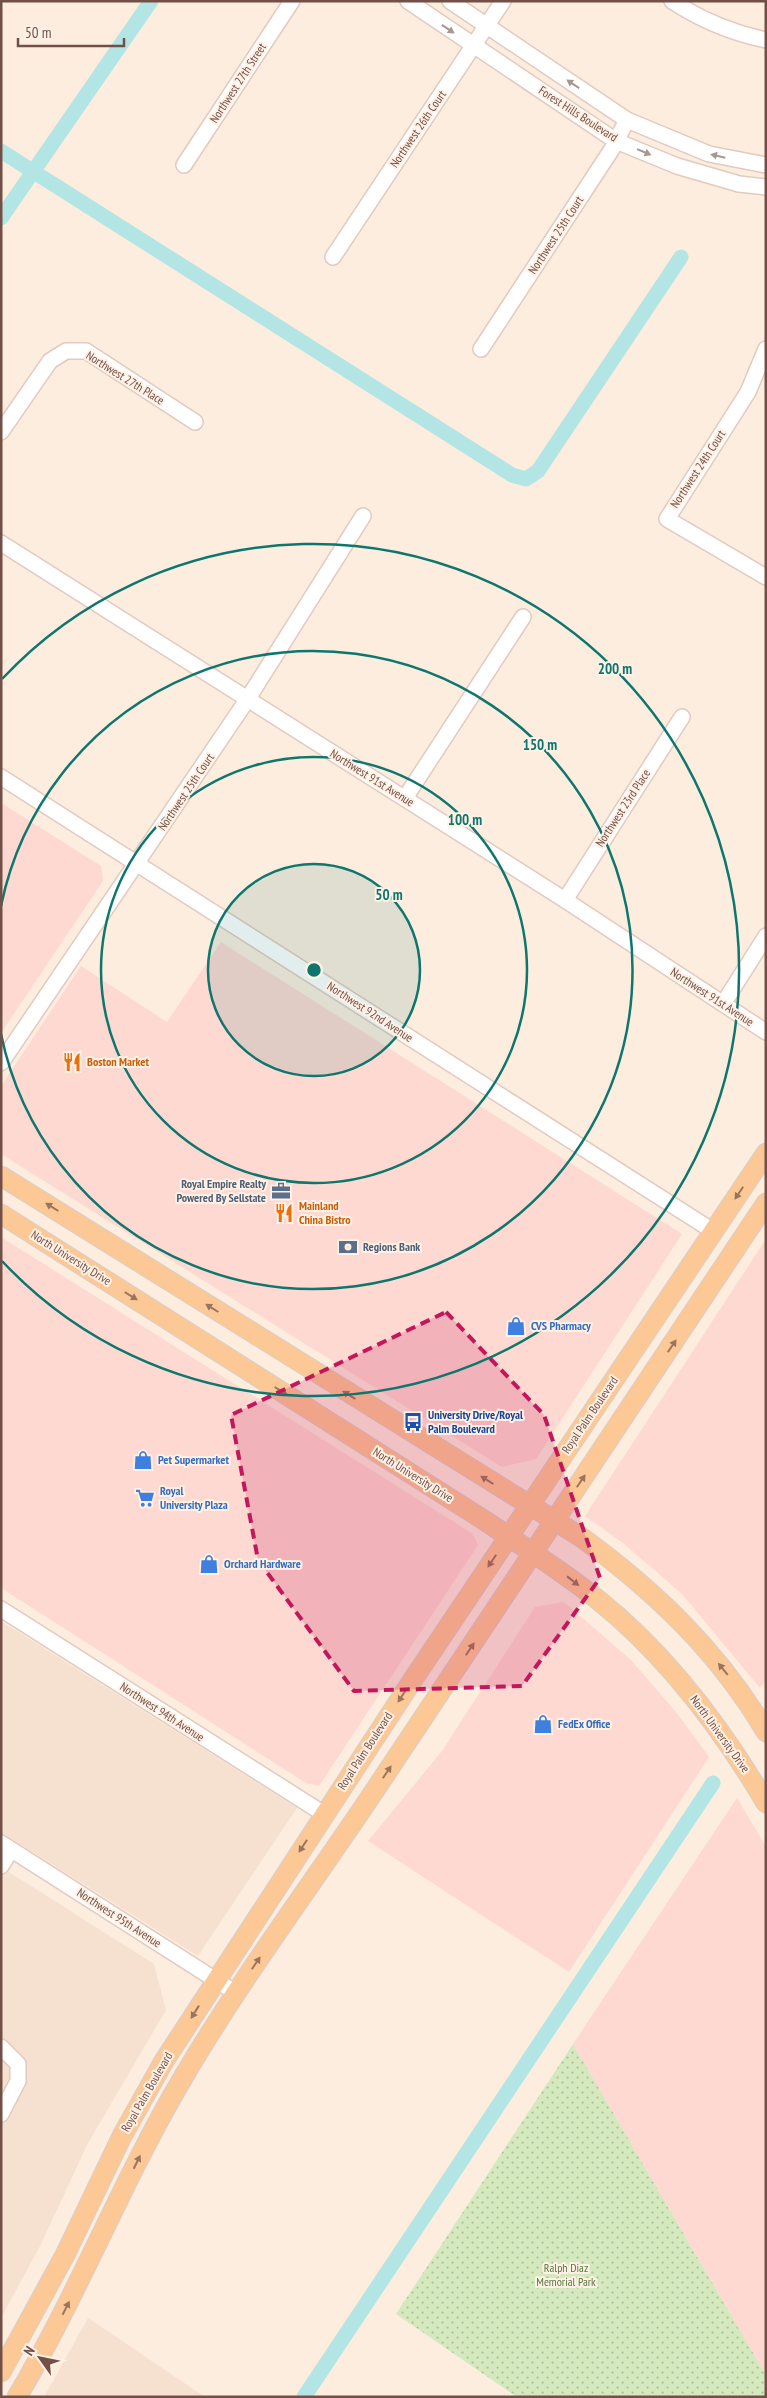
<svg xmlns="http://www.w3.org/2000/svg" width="767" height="2398" viewBox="0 0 767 2398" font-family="'PT Sans Narrow',sans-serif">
<defs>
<pattern id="park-dots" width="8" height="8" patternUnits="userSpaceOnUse" patternTransform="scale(1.25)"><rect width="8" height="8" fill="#d5e9be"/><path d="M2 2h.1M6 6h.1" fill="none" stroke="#b1bf9c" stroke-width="1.8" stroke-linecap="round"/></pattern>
</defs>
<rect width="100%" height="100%" fill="#fceddf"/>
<path fill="#f6e0d0" d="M 1,1621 L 297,1808 L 198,1956 L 1,1832 Z
M 1,1867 L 154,1964 L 166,2010 L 88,2143 L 40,2246 L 1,2318 Z
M 88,2318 L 205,2397 L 44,2397 Z"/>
<path fill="#fdd9d2" d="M 1,803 L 101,866 L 103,881 L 1,1033 Z
M 221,942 L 682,1234 L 536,1459 L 502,1467 L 1,1154 L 1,1086 L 81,966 L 167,1022 Z
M 1,1237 L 473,1534 L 478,1545 L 319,1786 L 306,1783 L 1,1588 Z
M 766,1239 L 766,1680 L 760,1688 L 682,1594 L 623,1543 L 585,1516 Z
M 564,1602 L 631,1660 L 676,1712 L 709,1757 L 569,1972 L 368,1841 L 442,1751 L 535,1607 Z
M 737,1798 L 766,1847 L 766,2375 L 573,2044 Z"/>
<path fill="url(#park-dots)" d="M 573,2044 L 766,2375 L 766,2397 L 517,2397 L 396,2314 Z"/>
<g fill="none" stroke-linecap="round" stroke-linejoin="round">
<path stroke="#b4e5e5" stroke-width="15" d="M 1,151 L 512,475 L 526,479 L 538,471 L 681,257
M 1,218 L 151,1
M 304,2397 L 713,1783"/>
<g stroke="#e2cabe" stroke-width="18">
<path id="minor" d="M 408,1 L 616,141 L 677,166 L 739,184 L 766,187
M 450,1 L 627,120 L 709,154 L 766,165
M 672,1 C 701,20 732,33 766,40
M 184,165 L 292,1
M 333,257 L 503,1
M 481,349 L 612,149 L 627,120
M 766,349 L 748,392 L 667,519 L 766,577
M 1,432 L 50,361 L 66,351 L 86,351 L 195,422
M 1,543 L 565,900 L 766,1032
M 1,777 L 713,1231
M 405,798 L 523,617
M 565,900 L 682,717
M 723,1004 L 766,936
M 1,1063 L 247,700 L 363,516
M 1,1609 L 324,1814
M 1,1843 L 236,1993
M 1,1866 L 11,1850
M 1,2047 L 18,2064 L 18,2081 L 1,2114"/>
</g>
<g stroke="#d8cecb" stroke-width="21">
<path id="major" d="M 1,1176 L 581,1537 C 655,1591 719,1652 766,1732
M 1,1214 L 484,1520 C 522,1546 561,1570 597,1599 C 666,1654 721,1727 766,1803
M 1,2372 L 65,2255 L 122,2136 L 164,2061 L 412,1681 L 766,1153
M 17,2397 C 79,2293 122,2180 184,2076 C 241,1979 310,1887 373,1793 C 504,1597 636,1401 766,1203"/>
</g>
<use href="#minor" stroke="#fff" stroke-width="15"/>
<use href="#major" stroke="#fcc896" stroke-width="19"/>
</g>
<defs><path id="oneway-solid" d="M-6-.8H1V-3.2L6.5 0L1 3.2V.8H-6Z" transform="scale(1.25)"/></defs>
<g fill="#aa9691">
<use href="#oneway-solid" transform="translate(448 29) rotate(34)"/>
<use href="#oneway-solid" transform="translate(573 84) rotate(-146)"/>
<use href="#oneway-solid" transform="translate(644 152) rotate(23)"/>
<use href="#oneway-solid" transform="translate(718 156) rotate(-167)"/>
</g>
<g fill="#9b745f">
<use href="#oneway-solid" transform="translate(739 1193) rotate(124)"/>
<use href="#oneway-solid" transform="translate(52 1207) rotate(-148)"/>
<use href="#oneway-solid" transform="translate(131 1296) rotate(32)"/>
<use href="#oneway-solid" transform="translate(212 1308) rotate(-148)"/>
<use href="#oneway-solid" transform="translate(672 1346) rotate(-56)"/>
<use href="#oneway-solid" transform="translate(281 1391) rotate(32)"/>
<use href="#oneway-solid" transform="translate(349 1395) rotate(-148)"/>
<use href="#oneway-solid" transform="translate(487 1480) rotate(-148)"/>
<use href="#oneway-solid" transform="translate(581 1481) rotate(-56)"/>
<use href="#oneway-solid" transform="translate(492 1561) rotate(124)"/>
<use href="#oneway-solid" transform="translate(573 1581) rotate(38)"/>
<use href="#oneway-solid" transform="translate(470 1649) rotate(-56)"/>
<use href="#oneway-solid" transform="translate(723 1669) rotate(-129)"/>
<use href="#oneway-solid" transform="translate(402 1696) rotate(123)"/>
<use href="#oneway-solid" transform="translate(387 1772) rotate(-56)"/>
<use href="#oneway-solid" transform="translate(303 1846) rotate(123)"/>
<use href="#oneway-solid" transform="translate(256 1963) rotate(-56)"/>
<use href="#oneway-solid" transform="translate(195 2012) rotate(122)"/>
<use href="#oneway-solid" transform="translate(137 2162) rotate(-64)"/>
<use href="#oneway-solid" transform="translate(66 2308) rotate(-63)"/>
</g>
<path fill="#c2185b" fill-opacity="0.2" stroke="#c2185b" stroke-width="4" stroke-dasharray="10 6" stroke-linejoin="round" d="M 446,1312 L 544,1415 L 600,1578 L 522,1686 L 354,1691 L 258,1560 L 231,1415 Z"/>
<circle cx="314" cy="970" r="106" fill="#0f766e" fill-opacity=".12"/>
<g fill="none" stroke="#0f766e" stroke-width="2.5">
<circle cx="314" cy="970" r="106"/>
<circle cx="314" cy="970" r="213"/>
<path d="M1 906A319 319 0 1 1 1 1034"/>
<path d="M2 679A426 426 0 1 1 2 1261"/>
</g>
<defs>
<g id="restaurant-bare" transform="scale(1.5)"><path d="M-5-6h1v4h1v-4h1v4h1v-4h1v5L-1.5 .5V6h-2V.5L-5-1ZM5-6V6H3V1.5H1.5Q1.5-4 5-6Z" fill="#e8710a" stroke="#fff1e5" stroke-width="2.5" paint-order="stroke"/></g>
<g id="office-bare" transform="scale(1.5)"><path d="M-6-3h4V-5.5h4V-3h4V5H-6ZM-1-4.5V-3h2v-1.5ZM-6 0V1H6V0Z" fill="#5c6f8a" stroke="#fff1e5" stroke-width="2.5" paint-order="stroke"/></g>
<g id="bank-bare" transform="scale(1.5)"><path d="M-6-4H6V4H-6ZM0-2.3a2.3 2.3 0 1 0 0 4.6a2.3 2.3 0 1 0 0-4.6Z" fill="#5c6f8a" stroke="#fff1e5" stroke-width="2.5" paint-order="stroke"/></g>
<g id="shop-bare" transform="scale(1.5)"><path d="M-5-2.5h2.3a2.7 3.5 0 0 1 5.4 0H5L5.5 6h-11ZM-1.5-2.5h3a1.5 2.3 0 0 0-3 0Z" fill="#3f7fe0" stroke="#fff1e5" stroke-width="2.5" paint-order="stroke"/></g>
<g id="bus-bare" transform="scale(1.5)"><path d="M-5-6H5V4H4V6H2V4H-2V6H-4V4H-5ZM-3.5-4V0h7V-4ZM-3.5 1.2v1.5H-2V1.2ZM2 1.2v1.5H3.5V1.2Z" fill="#1a4fb4" stroke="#fff1e5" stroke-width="2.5" paint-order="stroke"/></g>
<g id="supermarket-bare" transform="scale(1.5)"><path d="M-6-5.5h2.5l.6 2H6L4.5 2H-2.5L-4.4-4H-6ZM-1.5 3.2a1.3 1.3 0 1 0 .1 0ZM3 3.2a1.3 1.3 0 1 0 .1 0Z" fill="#3f7fe0" stroke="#fff1e5" stroke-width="2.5" paint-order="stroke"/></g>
</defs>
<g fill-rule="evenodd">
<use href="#restaurant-bare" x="72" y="1062"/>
<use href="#office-bare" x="281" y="1191"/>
<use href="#restaurant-bare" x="284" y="1213"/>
<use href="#bank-bare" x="348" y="1247"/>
<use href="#shop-bare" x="516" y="1326"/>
<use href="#bus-bare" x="413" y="1422"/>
<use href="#shop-bare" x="143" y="1460"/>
<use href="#supermarket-bare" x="145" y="1498"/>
<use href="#shop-bare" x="209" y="1564"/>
<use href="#shop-bare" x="543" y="1724"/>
</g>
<g text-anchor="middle" stroke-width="4" stroke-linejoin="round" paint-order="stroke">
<g font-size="12" fill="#725047" stroke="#fff1e5">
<text transform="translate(238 83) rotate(-57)" y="4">Northwest 27th Street</text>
<text transform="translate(578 114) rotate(33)" y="4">Forest Hills Boulevard</text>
<text transform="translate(418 129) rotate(-56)" y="4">Northwest 26th Court</text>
<text transform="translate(556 235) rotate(-57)" y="4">Northwest 25th Court</text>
<text transform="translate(125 378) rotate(32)" y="4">Northwest 27th Place</text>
<text transform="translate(698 469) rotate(-57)" y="4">Northwest 24th Court</text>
<text transform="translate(372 778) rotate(32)" y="4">Northwest 91st Avenue</text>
<text transform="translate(186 792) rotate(-56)" y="4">Northwest 25th Court</text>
<text transform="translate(623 808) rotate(-57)" y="4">Northwest 23rd Place</text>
<text transform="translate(712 997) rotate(33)" y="4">Northwest 91st Avenue</text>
<text transform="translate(370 1012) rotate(33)" y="4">Northwest 92nd Avenue</text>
<text transform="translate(71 1258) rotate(32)" y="4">North University Drive</text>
<text transform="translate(590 1415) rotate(-56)" y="4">Royal Palm Boulevard</text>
<text transform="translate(413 1475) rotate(32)" y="4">North University Drive</text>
<text transform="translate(162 1712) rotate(33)" y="4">Northwest 94th Avenue</text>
<text transform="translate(720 1734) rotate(54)" y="4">North University Drive</text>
<text transform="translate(365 1751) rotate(-57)" y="4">Royal Palm Boulevard</text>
<text transform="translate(119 1918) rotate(33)" y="4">Northwest 95th Avenue</text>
<text transform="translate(147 2092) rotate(-60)" y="4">Royal Palm Boulevard</text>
</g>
<g font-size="12" font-weight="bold" fill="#c56008" stroke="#fff1e5" text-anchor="start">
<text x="87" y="1066">Boston Market</text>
<text x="299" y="1210">Mainland<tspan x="299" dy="14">China Bistro</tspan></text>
</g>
<g font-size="12" font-weight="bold" fill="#4e5e75" stroke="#fff1e5" text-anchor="end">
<text x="266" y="1188">Royal Empire Realty<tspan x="266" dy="14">Powered By Sellstate</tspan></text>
<text x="363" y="1251" text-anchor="start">Regions Bank</text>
</g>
<g font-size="12" font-weight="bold" fill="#366cbe" stroke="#fff1e5" text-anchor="start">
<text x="531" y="1330">CVS Pharmacy</text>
<text x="158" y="1464">Pet Supermarket</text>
<text x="160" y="1495">Royal<tspan x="160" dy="14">University Plaza</tspan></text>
<text x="224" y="1568">Orchard Hardware</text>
<text x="558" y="1728">FedEx Office</text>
</g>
<g font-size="12" font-weight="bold" fill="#164399" stroke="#fff1e5" text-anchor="start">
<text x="428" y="1419">University Drive/Royal<tspan x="428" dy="14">Palm Boulevard</tspan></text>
</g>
<g font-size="12" fill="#58783f" stroke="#fff1e5">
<text x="566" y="2272">Ralph Diaz<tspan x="566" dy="14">Memorial Park</tspan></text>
</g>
</g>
<circle cx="314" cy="970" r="8" fill="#0f766e" stroke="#fff1e5" stroke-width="2.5"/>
<g font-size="15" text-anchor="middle" font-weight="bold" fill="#0f766e" stroke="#fff1e5" stroke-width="4" stroke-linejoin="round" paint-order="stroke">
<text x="615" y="674">200 m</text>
<text x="540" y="750">150 m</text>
<text x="465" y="825">100 m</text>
<text x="389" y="900">50 m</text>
</g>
<rect width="767" height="2398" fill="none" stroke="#725047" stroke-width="5"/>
<g transform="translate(40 2358) rotate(303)" stroke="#fff1e5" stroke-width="4" paint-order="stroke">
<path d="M0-4L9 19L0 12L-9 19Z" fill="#725047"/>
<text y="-8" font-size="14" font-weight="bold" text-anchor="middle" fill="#725047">N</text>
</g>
<path d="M18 38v8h106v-8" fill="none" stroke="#725047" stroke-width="2.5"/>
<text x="25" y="38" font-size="15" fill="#725047" stroke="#fff1e5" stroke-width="4" paint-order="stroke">50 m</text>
</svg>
